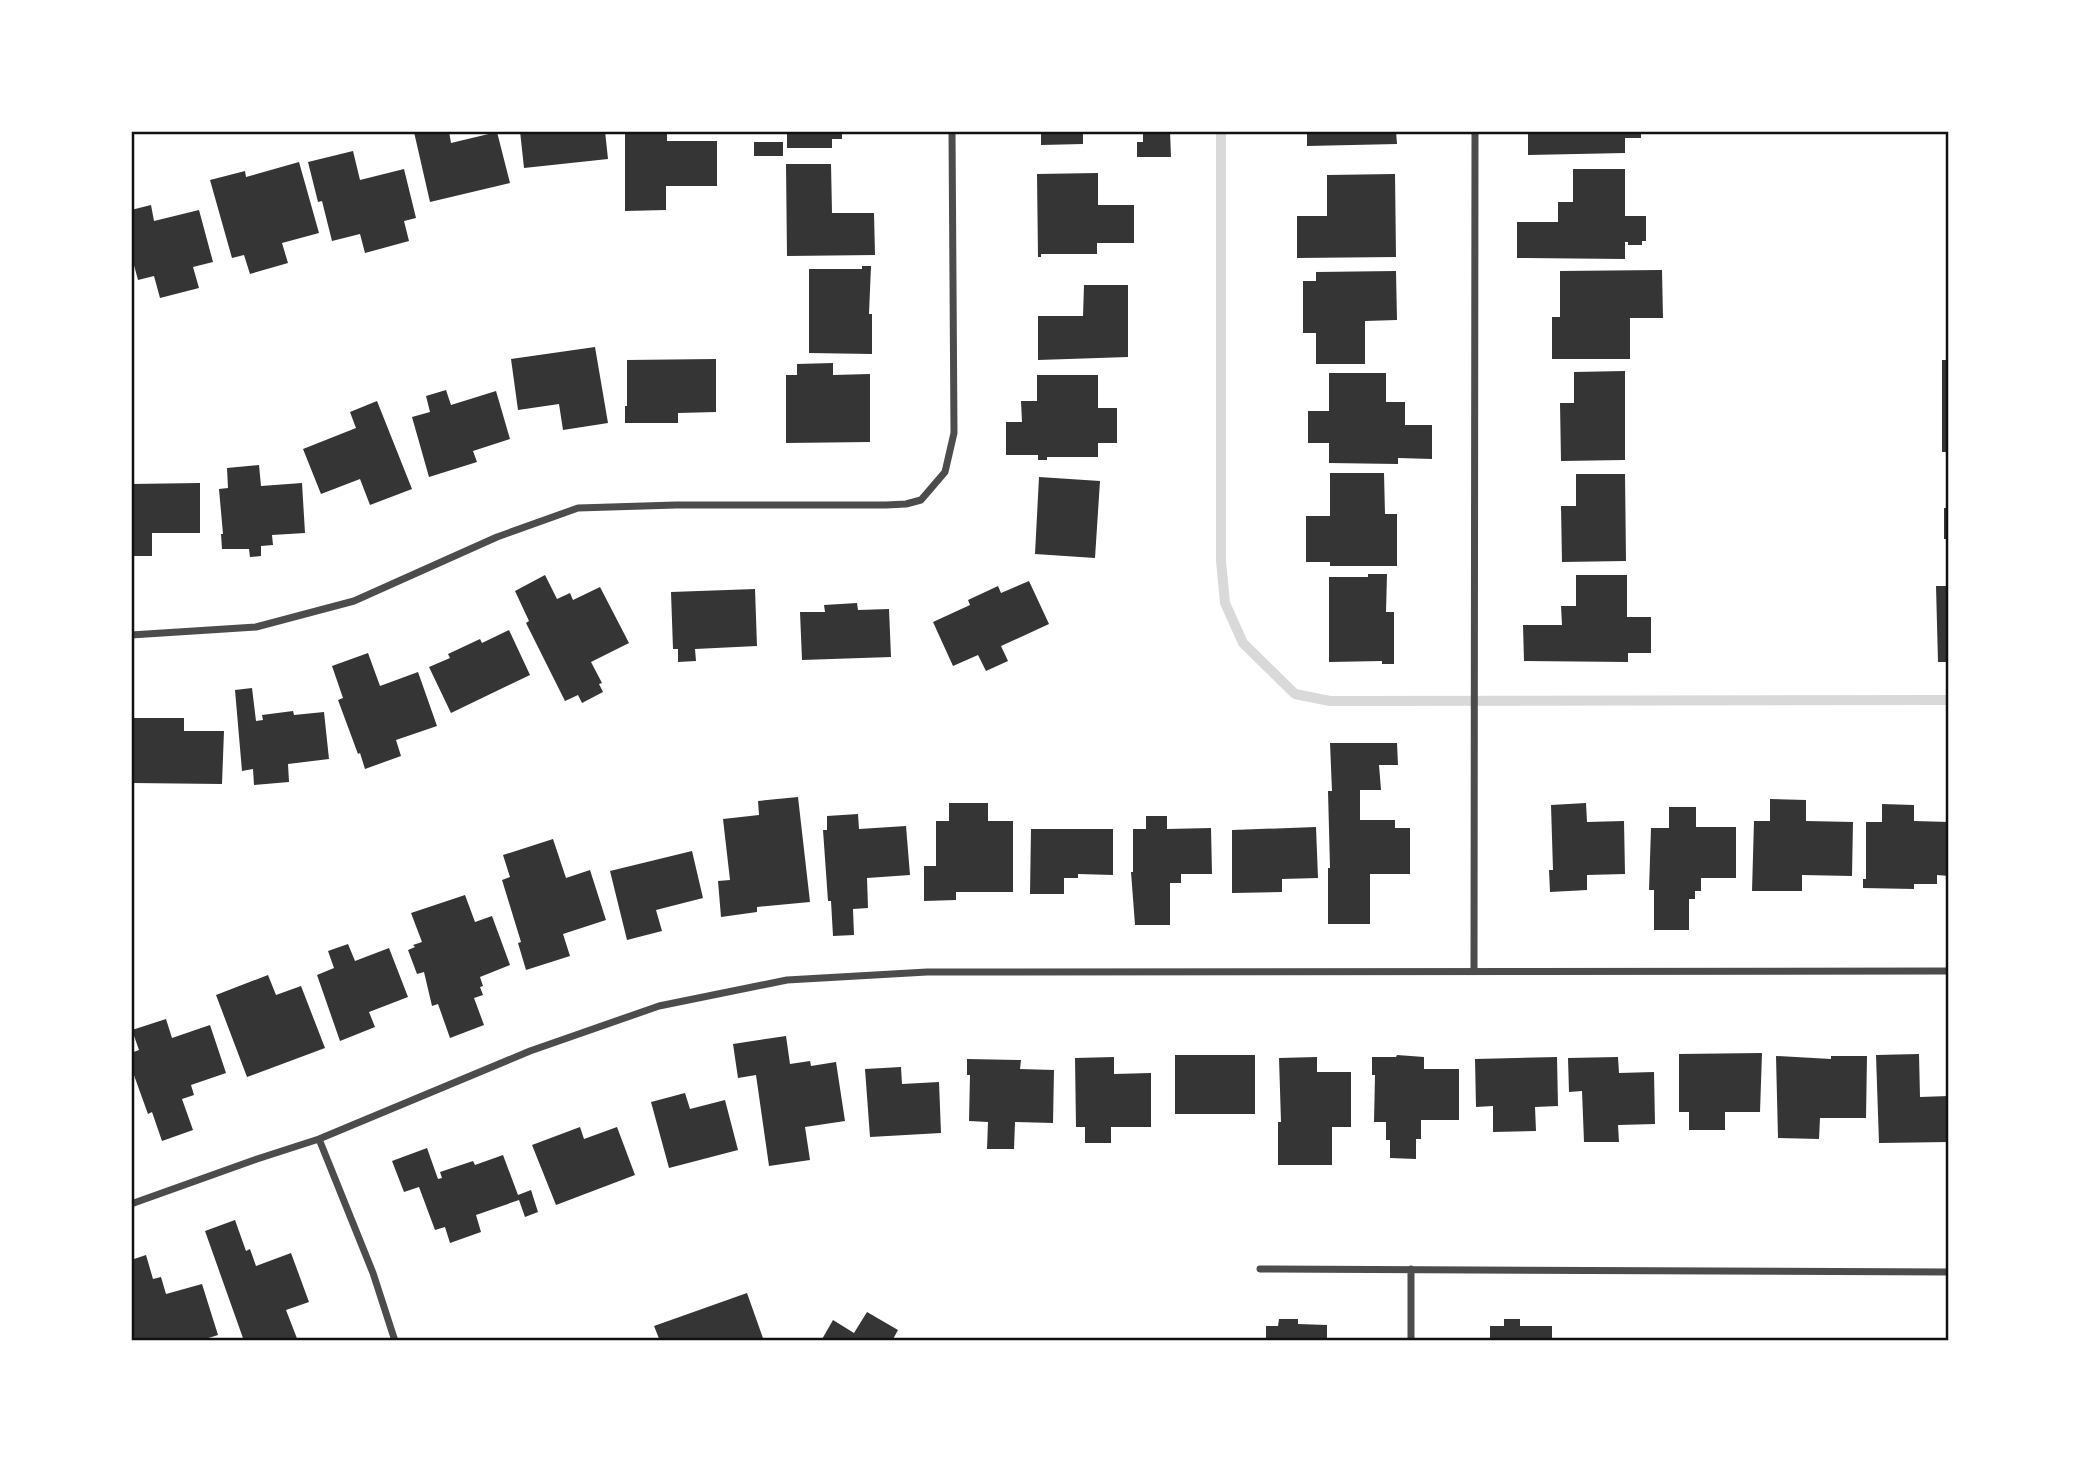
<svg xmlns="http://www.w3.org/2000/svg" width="2080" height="1472" viewBox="0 0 2080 1472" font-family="'Public Sans',sans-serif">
<rect width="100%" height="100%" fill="#fff"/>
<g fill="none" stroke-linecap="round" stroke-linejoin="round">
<path stroke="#d9d9d9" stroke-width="10" d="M 1221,131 L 1221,561 L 1225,603 L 1243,643 L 1295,694 L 1330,701 L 1949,700"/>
</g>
<path fill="#353535" d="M 418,131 L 449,131 L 451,143 L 497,132 L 510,183 L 430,202 L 414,132 Z
M 520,131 L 605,131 L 608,159 L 524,168 Z
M 625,131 L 667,131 L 667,141 L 717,141 L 717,186 L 666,186 L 666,210 L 625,211 Z
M 787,131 L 842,131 L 842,139 L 832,139 L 832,148 L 787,148 Z
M 1041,131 L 1083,131 L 1083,144 L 1041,145 Z
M 1143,131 L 1170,131 L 1171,157 L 1137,157 L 1137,142 L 1143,142 Z
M 1307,131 L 1396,131 L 1397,144 L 1307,146 Z
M 1528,131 L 1641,131 L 1641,138 L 1625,138 L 1625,153 L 1528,155 Z
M 754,142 L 783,142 L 783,156 L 754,156 Z
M 353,151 L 360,180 L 404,169 L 416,218 L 404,221 L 409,241 L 365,253 L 360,234 L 332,241 L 322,201 L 318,202 L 308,162 Z
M 299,162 L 319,233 L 282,243 L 288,263 L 250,274 L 244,255 L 232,258 L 210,180 L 245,171 L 246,177 Z
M 1946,163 L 1949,163 L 1949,220 L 1946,220 Z
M 786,164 L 831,164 L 832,213 L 874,213 L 875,255 L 787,256 Z
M 1573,169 L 1625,169 L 1625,216 L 1646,216 L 1646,241 L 1642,241 L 1642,245 L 1628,245 L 1628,242 L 1625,242 L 1625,259 L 1517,258 L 1517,222 L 1558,222 L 1558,202 L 1573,202 Z
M 1098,173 L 1098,205 L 1134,205 L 1134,243 L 1097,243 L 1097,254 L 1041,254 L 1041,257 L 1038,257 L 1037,174 Z
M 1395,174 L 1396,257 L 1297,258 L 1297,216 L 1327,216 L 1327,175 Z
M 151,205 L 154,221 L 199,210 L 213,262 L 193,267 L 199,288 L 160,298 L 154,276 L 138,280 L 131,254 L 131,210 Z
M 862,266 L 871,266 L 869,314 L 872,314 L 872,354 L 809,353 L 809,269 L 862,269 Z
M 1662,270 L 1663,318 L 1630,318 L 1630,359 L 1552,359 L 1552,317 L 1560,317 L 1560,271 Z
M 1396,271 L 1397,320 L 1365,321 L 1365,364 L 1316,364 L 1316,333 L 1303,333 L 1303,281 L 1316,281 L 1316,272 Z
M 1084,285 L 1128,285 L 1128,357 L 1038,360 L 1038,316 L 1083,316 Z
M 595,347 L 608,423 L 563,430 L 559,404 L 518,410 L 511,359 Z
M 716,359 L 716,412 L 678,413 L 678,423 L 625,423 L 625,406 L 627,406 L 627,360 Z
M 1942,360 L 1949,360 L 1949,452 L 1942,452 Z
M 833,363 L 833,375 L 870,374 L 870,442 L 786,443 L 786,375 L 797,375 L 797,364 Z
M 1625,371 L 1625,460 L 1561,461 L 1560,403 L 1574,403 L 1574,372 Z
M 1329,373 L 1386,373 L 1386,402 L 1405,402 L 1405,425 L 1432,425 L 1432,459 L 1398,458 L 1398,464 L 1329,463 L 1329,443 L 1308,443 L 1308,411 L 1329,411 Z
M 1037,375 L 1098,375 L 1098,408 L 1117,408 L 1117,443 L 1098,443 L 1098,457 L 1047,457 L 1047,460 L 1038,460 L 1038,455 L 1006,455 L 1006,422 L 1022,422 L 1021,401 L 1037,401 Z
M 446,390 L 451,405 L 496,391 L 510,439 L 473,451 L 477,462 L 429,477 L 412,417 L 430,412 L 426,396 Z
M 377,401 L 412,489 L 370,505 L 360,479 L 321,494 L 303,449 L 356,428 L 350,412 Z
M 259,465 L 261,486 L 302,483 L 305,533 L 272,535 L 273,545 L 261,546 L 261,556 L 250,557 L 249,549 L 222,549 L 221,534 L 223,534 L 219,489 L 228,488 L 227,468 Z
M 1330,473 L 1384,473 L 1385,514 L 1397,514 L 1397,566 L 1330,566 L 1330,562 L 1306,562 L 1306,516 L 1330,516 Z
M 1576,474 L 1625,474 L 1626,561 L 1562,562 L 1561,506 L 1576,506 Z
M 1039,477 L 1100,481 L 1095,558 L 1035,554 Z
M 200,483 L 200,533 L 152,533 L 152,556 L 131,556 L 131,484 Z
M 1944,508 L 1949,508 L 1949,539 L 1944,539 Z
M 1368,574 L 1387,574 L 1386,612 L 1394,612 L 1394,664 L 1382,664 L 1382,661 L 1329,662 L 1329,577 L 1368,577 Z
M 545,575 L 557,599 L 570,593 L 573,600 L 600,587 L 629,643 L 591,662 L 602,683 L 599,684 L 603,692 L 582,703 L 578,695 L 565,701 L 526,623 L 529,621 L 515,591 Z
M 1576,575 L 1627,575 L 1627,617 L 1651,617 L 1651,653 L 1628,653 L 1628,662 L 1524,661 L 1523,625 L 1562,625 L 1561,606 L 1576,606 Z
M 1029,581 L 1049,624 L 1001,646 L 1008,661 L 986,671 L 978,655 L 953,666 L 933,622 L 970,605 L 968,600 L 998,586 L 1001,593 Z
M 1936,586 L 1949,586 L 1949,662 L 1938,662 Z
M 755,589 L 757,646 L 695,649 L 696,661 L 678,662 L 678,649 L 673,649 L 671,592 Z
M 857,603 L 858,610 L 889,609 L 891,657 L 802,660 L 800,612 L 825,612 L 824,605 Z
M 509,630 L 530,675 L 451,713 L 429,667 L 450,658 L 448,654 L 480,639 L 482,643 Z
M 368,653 L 380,686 L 418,672 L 437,726 L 396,740 L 401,756 L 365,769 L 360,753 L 358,754 L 338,700 L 343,698 L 332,666 Z
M 252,688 L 256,721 L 263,720 L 262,715 L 293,711 L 294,715 L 324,712 L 329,759 L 288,764 L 289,782 L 254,785 L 253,769 L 242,771 L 235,690 Z
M 132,718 L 184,718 L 184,731 L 224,731 L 222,784 L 132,783 Z
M 1330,743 L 1397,743 L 1398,765 L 1379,765 L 1381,790 L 1360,790 L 1360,820 L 1395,820 L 1395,828 L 1410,828 L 1410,874 L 1370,874 L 1370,924 L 1328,924 L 1328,868 L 1330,868 L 1328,791 L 1332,791 Z
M 798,797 L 810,902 L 757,907 L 757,912 L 721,917 L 718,881 L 730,880 L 723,819 L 759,815 L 758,801 Z
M 1770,799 L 1806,800 L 1806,821 L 1853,822 L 1852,876 L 1802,875 L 1802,891 L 1752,891 L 1754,821 L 1770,821 Z
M 949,803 L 988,803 L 988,821 L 1013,821 L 1013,892 L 956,892 L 956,900 L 924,901 L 924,866 L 936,866 L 936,821 L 949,821 Z
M 1586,803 L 1587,822 L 1624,821 L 1625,874 L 1587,875 L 1587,890 L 1550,892 L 1549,870 L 1553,870 L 1551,805 Z
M 1882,804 L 1914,805 L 1914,821 L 1949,822 L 1949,876 L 1937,875 L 1937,884 L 1914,884 L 1914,889 L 1863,888 L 1863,879 L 1866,879 L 1866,822 L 1882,822 Z
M 1669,807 L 1696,807 L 1696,827 L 1736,827 L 1736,878 L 1701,878 L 1701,891 L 1695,891 L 1695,899 L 1689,899 L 1689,930 L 1654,930 L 1654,890 L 1649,890 L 1651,828 L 1669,828 Z
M 858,814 L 859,829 L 906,826 L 910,875 L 867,878 L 868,908 L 853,909 L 854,935 L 833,936 L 831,901 L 828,901 L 823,830 L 827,830 L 827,816 Z
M 1146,816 L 1167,816 L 1167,829 L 1211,828 L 1212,874 L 1181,874 L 1181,883 L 1170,883 L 1170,925 L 1135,925 L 1131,872 L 1133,872 L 1133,829 L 1146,829 Z
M 1316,827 L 1318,878 L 1282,879 L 1282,892 L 1232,893 L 1232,830 Z
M 1031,829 L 1113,829 L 1113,875 L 1078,874 L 1078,878 L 1064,878 L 1064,894 L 1030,894 Z
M 553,839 L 566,878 L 590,870 L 606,920 L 563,934 L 570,956 L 526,970 L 518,943 L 521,942 L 502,880 L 510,877 L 503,855 Z
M 692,851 L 703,898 L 656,910 L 662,931 L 627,940 L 610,871 Z
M 465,895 L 475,922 L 492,916 L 510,965 L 480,977 L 483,986 L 480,987 L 483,995 L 474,998 L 484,1025 L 450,1038 L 438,1004 L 432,1006 L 424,972 L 417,974 L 408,950 L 415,947 L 413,945 L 422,942 L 411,913 Z
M 348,944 L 355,961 L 389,948 L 408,997 L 369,1012 L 375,1027 L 340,1041 L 317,975 L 334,968 L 328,951 Z
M 268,975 L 276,995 L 301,986 L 325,1048 L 247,1077 L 216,995 Z
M 166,1019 L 172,1038 L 210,1025 L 226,1073 L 191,1085 L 194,1095 L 182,1099 L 193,1130 L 162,1141 L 152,1112 L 148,1114 L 131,1067 L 131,1053 L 139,1050 L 132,1030 Z
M 786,1036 L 790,1064 L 810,1061 L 811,1066 L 836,1062 L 845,1121 L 805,1127 L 810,1160 L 769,1166 L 756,1075 L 738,1078 L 733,1044 Z
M 1762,1053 L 1760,1112 L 1725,1112 L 1725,1130 L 1689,1130 L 1689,1112 L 1679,1112 L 1679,1054 Z
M 1919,1054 L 1920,1097 L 1949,1096 L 1949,1142 L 1879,1143 L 1876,1055 Z
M 1175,1055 L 1255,1055 L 1255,1114 L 1175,1114 Z
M 1397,1055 L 1424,1057 L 1424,1069 L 1459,1069 L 1459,1120 L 1421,1120 L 1421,1139 L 1416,1139 L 1416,1159 L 1390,1158 L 1390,1140 L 1386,1140 L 1386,1122 L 1374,1122 L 1375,1075 L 1372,1075 L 1372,1057 L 1396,1057 Z
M 1776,1056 L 1831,1059 L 1831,1056 L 1867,1056 L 1866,1118 L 1820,1118 L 1819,1139 L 1778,1138 Z
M 1114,1057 L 1114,1074 L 1151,1073 L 1151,1127 L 1111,1127 L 1111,1143 L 1085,1143 L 1085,1127 L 1076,1127 L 1075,1058 Z
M 1317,1057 L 1317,1072 L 1351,1072 L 1351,1127 L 1332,1127 L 1332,1165 L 1278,1165 L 1278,1122 L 1281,1122 L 1279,1058 Z
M 1557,1057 L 1558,1106 L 1535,1107 L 1536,1131 L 1493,1132 L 1493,1106 L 1476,1107 L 1475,1059 Z
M 1618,1057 L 1619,1073 L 1654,1072 L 1655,1124 L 1618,1125 L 1619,1142 L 1584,1142 L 1582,1091 L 1569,1092 L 1568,1058 Z
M 967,1059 L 1021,1060 L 1020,1069 L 1054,1070 L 1053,1123 L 1015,1122 L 1014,1149 L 987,1149 L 988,1122 L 969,1121 L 970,1075 L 967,1075 Z
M 901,1067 L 902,1084 L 939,1082 L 941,1133 L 870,1137 L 865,1069 Z
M 685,1093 L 690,1109 L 725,1100 L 738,1150 L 669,1168 L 651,1102 Z
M 580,1127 L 584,1139 L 617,1127 L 635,1175 L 556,1205 L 532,1145 Z
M 427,1148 L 438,1179 L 442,1178 L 440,1172 L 473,1161 L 475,1165 L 503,1155 L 518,1195 L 531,1190 L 538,1212 L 525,1217 L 519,1200 L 476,1215 L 481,1232 L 450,1243 L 445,1227 L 435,1230 L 419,1187 L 404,1192 L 392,1161 Z
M 235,1220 L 246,1251 L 250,1249 L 256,1266 L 291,1253 L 309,1302 L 286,1310 L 298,1341 L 244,1341 L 205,1231 Z
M 146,1255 L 153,1279 L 161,1277 L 166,1294 L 202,1284 L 218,1335 L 199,1341 L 131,1341 L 131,1260 Z
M 747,1293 L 764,1341 L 660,1341 L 654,1326 Z
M 867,1312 L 898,1330 L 892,1341 L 821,1341 L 833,1320 L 854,1333 Z
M 1279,1319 L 1298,1319 L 1298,1324 L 1327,1325 L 1327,1341 L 1266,1341 L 1266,1326 L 1278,1326 Z
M 1504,1319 L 1520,1319 L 1520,1326 L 1552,1326 L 1552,1341 L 1490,1341 L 1490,1326 L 1504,1326 Z"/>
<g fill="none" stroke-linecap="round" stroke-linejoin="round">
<path stroke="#4c4c4c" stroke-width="7" d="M 131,635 L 256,627 L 354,601 L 497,537 L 578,508 L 676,505 L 886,505 L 906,504 L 921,500 L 945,472 L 954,433 L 952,131
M 1474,971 L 1475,131
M 319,1139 L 373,1273 L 395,1341
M 131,1204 L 257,1159 L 319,1139 L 530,1051 L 659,1006 L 787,980 L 927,972 L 1949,971
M 1260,1269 L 1949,1272
M 1411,1341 L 1411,1269"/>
</g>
<rect width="2080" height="1472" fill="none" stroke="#ffffff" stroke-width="266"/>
<rect x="133" y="133" width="1814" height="1206" fill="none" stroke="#111" stroke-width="2.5"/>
</svg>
